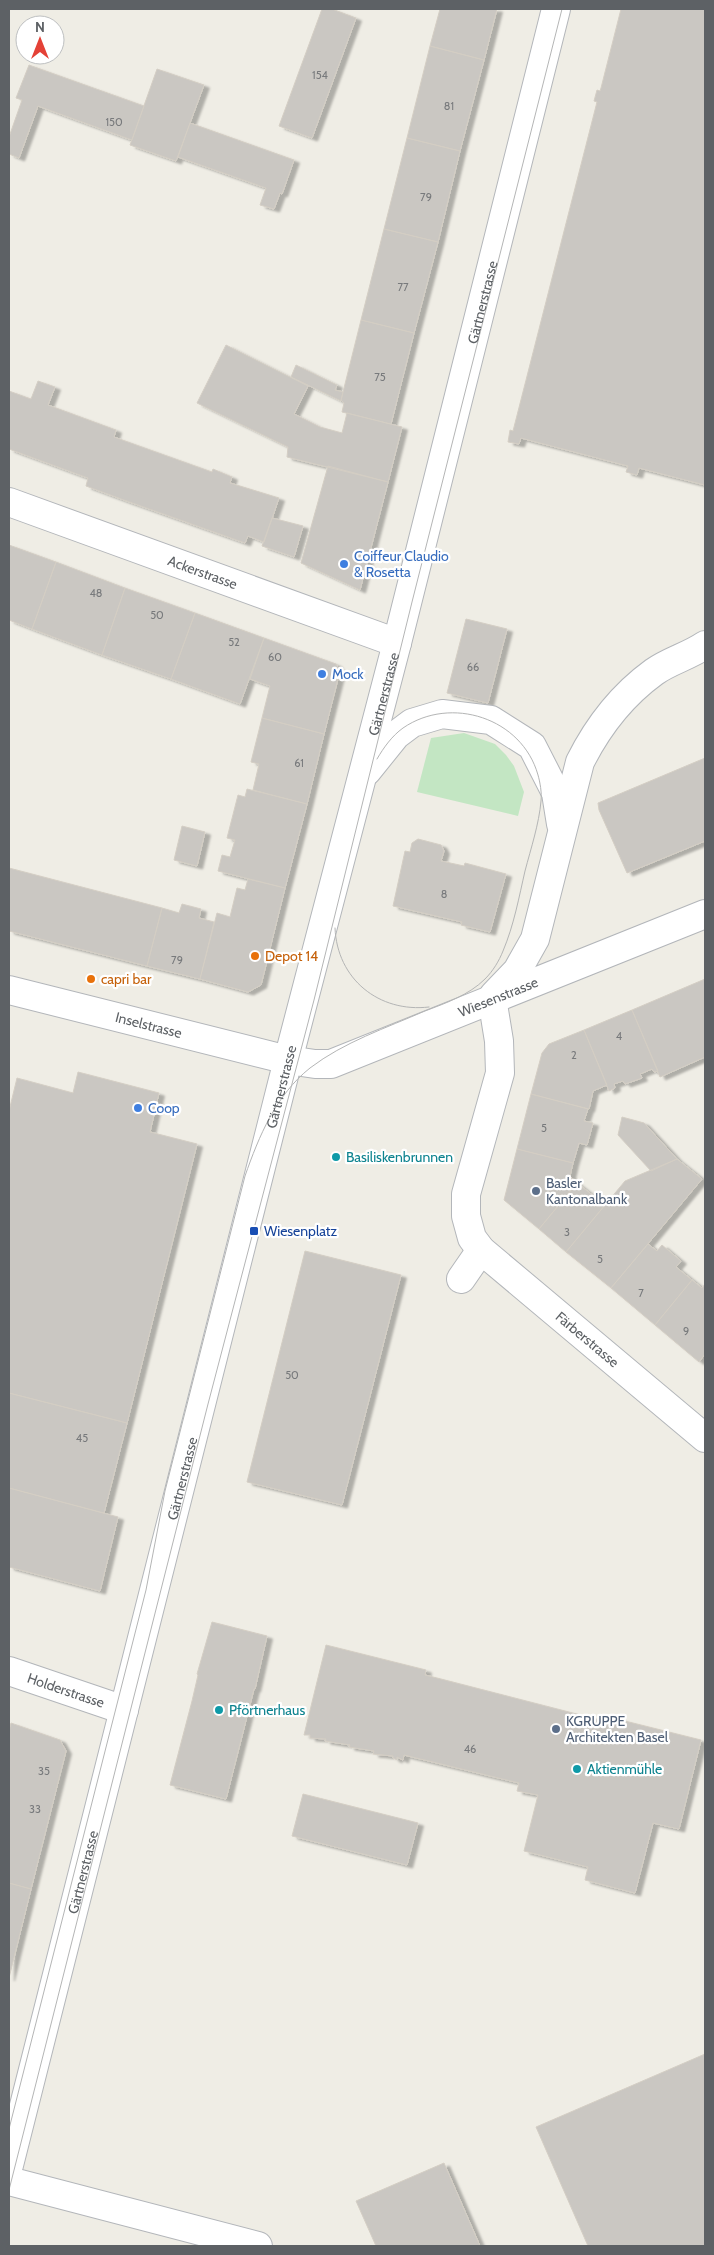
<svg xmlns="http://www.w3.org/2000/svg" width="714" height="2255" viewBox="0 0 714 2255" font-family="Cabin,sans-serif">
<defs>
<filter id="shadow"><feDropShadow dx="5.5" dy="3" stdDeviation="1" flood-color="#0004"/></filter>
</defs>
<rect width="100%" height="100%" fill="#efede5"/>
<path fill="#c3e6c3" d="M 464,733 L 495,744 L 506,755 L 514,766 L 524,792 L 518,816 L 417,792 L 431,738 Z"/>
<path fill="#cac7c2" stroke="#d4cec4" filter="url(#shadow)" d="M 322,9 L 332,9 L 356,18 L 312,138 L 279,126 Z
M 440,9 L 497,9 L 484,60 L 430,46 Z
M 621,9 L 705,9 L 705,485 L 639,468 L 637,475 L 626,472 L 628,466 L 521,438 L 519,444 L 508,442 L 510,430 L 513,431 L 597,102 L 594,101 L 597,90 L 600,91 L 601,88 Z
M 430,46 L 484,60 L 460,151 L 407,138 Z
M 29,65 L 144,106 L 132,140 L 38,106 L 19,158 L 9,154 L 9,137 L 22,100 L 16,98 Z
M 157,69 L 204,85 L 176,161 L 130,145 Z
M 190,123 L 294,160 L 282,194 L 280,193 L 274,209 L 260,205 L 266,188 L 178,157 Z
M 407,138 L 460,151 L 438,242 L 384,229 Z
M 384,229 L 438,242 L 414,333 L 361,320 Z
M 361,320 L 414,333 L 391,424 L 342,412 L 344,403 L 341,400 Z
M 226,345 L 308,386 L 294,414 L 320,427 L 342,433 L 347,413 L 402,427 L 388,482 L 287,457 L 288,447 L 197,403 Z
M 296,365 L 337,385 L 335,390 L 343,392 L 341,401 L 291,377 Z
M 38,381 L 55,387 L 48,405 L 116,430 L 114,437 L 212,472 L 213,469 L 232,477 L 230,483 L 279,498 L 264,542 L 248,536 L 245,543 L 124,500 L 86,486 L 88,478 L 9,449 L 9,391 L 31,399 Z
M 328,466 L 388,482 L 360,590 L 301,563 Z
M 272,518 L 303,526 L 294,557 L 262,546 Z
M 9,545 L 56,562 L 32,629 L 9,620 Z
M 56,562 L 125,588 L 102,655 L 32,629 Z
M 125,588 L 195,613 L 171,679 L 102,655 Z
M 195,613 L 264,638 L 240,704 L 171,679 Z
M 466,619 L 507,629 L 488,703 L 447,693 Z
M 264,638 L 336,664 L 340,671 L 324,734 L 262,718 L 270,686 L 250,679 Z
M 262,718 L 324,734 L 307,804 L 253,790 L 259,764 L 251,762 Z
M 705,758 L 705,841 L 627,873 L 599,810 L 598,803 Z
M 247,789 L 307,804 L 285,888 L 218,871 L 222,855 L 230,857 L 235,840 L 227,838 L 238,795 L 245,797 Z
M 182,826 L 205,832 L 197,866 L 174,860 Z
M 418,839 L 441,845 L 444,851 L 441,861 L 464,866 L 465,863 L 506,874 L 490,932 L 461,925 L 462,922 L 393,906 L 405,851 L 410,852 L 412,843 Z
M 9,868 L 162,908 L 147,966 L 9,931 Z
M 248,879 L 285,888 L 261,985 L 248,992 L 200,979 L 217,913 L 230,917 L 237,888 L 245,890 Z
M 182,904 L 201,909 L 199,918 L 214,922 L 200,979 L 147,966 L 162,908 L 179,913 Z
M 705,979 L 705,1057 L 660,1077 L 632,1010 Z
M 632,1010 L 658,1071 L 654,1072 L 652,1069 L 640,1074 L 642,1078 L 625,1084 L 623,1081 L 614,1084 L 615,1088 L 609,1091 L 584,1030 Z
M 584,1030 L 607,1085 L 593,1091 L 589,1109 L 531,1094 L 542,1053 L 549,1044 Z
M 78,1072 L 159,1093 L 150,1132 L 197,1144 L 127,1423 L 9,1393 L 9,1111 L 17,1078 L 73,1093 Z
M 531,1094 L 588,1109 L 584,1121 L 593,1123 L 587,1145 L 579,1143 L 573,1163 L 517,1149 Z
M 622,1117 L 644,1123 L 677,1159 L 651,1171 L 618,1135 Z
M 517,1149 L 573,1163 L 570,1176 L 577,1183 L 539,1229 L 504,1200 Z
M 677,1159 L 702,1179 L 611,1288 L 566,1252 L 625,1181 Z
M 577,1183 L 605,1205 L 566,1252 L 539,1229 Z
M 648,1244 L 657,1251 L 662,1245 L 681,1261 L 676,1267 L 692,1280 L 655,1325 L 611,1288 Z
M 305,1251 L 401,1275 L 342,1505 L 247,1482 Z
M 692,1280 L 702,1288 L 705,1284 L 705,1354 L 699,1362 L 655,1325 Z
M 9,1393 L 127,1423 L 104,1513 L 9,1488 Z
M 9,1488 L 118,1517 L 100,1591 L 9,1567 Z
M 212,1622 L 267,1636 L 255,1689 L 254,1689 L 226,1799 L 170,1785 L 192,1701 L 198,1675 L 197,1674 Z
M 326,1645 L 426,1670 L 425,1675 L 441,1679 L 600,1720 L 601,1715 L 701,1740 L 679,1829 L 653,1823 L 635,1893 L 585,1880 L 588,1867 L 524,1851 L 538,1795 L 517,1791 L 519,1783 L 404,1755 L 403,1760 L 397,1757 L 397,1760 L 393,1758 L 393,1756 L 373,1754 L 374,1751 L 349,1747 L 350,1745 L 325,1741 L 326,1739 L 310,1738 L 310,1735 L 304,1735 Z
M 11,1723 L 60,1740 L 66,1751 L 31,1889 L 9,1883 L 9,1731 Z
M 303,1794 L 418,1823 L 407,1865 L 292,1836 Z
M 9,1883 L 31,1889 L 9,1978 Z
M 705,2054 L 705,2246 L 588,2246 L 536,2127 Z
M 444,2163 L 480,2246 L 376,2246 L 356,2201 Z"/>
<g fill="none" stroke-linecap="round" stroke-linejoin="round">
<g stroke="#b3b6ba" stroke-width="30">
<g id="minor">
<path id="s1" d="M 9,502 L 397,643"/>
<path d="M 367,771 L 396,735 L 412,723 L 442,714 L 491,720 L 532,746 L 556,793 L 561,824"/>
<path id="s2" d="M 9,990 L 288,1060 L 315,1064 L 331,1064 L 705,914"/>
<path d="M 494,995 L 517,971 L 535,939 L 580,762 C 598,726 621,696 654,672 C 669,661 689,656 705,645"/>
<path id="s3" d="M 492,998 L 499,1041 L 500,1073 L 466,1194 L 466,1216 L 472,1238 L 481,1250 L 705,1438"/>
<path d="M 461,1279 L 481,1250"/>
<path id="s4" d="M 9,1671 L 124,1710"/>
<path id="s5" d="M 9,2165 L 288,1060 L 397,643 L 556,9"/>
<path d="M 9,2181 L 258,2246"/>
</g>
</g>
<use href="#minor" stroke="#fff" stroke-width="28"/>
<path stroke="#b4b5b5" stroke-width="1" d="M 335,928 C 337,979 379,1013 429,1007
M 9,2129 L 146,1590 L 165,1491 L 245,1176 C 259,1136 276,1095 310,1068 C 344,1042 386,1028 425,1011 C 446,1003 469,995 485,979 C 493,971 499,961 503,951 C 514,925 519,897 525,871 C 531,848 539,824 541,801 C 542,793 540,782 538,775 C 522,718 451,695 403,728 C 392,736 384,747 377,759
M 9,2190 L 208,1404 L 314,1000 L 412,602 L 562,9"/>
</g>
<g fill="#3f7fe0" stroke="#fff" stroke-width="2">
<circle cx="344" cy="564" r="5"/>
<circle cx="322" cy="674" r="5"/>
<circle cx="138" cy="1108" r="5"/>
</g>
<g fill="#e8710a" stroke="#fff" stroke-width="2">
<circle cx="255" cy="956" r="5"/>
<circle cx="91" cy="979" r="5"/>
</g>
<g fill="#0f9aa8" stroke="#fff" stroke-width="2">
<circle cx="336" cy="1157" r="5"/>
<circle cx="219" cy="1710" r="5"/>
<circle cx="577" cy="1769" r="5"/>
</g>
<g fill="#5c6f8a" stroke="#fff" stroke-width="2">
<circle cx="536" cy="1191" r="5"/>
<circle cx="556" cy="1729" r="5"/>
</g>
<rect fill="#1a4fb4" stroke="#fff" stroke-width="2" x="249" y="1226" width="10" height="10" rx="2.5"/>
<g text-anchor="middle" stroke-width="4.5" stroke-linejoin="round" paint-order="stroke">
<g font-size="11" fill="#787a7c">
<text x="320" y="79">154</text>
<text x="449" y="110">81</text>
<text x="114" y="126">150</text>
<text x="426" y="201">79</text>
<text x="403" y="291">77</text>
<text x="380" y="381">75</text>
<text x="96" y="597">48</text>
<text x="157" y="619">50</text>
<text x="234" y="646">52</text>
<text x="275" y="661">60</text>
<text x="473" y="671">66</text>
<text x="299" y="767">61</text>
<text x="444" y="898">8</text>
<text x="177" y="964">79</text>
<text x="619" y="1040">4</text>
<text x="574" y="1059">2</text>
<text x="544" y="1132">5</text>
<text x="567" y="1236">3</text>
<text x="600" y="1263">5</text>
<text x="641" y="1297">7</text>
<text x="686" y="1335">9</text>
<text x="292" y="1379">50</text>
<text x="82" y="1442">45</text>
<text x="470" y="1753">46</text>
<text x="44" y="1775">35</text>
<text x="35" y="1813">33</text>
</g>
<g font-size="14" fill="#5d6165" stroke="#fff">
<text dy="5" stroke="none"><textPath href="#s5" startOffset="1922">Gärtnerstrasse</textPath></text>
<text dy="5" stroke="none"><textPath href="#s1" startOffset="206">Ackerstrasse</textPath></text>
<text dy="5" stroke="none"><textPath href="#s5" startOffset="1518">Gärtnerstrasse</textPath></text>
<text dy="5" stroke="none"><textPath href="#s2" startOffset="511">Wiesenstrasse</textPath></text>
<text dy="5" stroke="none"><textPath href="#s2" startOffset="144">Inselstrasse</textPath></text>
<text dy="5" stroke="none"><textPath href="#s5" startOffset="1112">Gärtnerstrasse</textPath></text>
<text dy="5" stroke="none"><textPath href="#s3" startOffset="400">Färberstrasse</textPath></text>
<text dy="5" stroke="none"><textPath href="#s5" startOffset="708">Gärtnerstrasse</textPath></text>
<text dy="5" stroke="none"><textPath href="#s4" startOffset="60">Holderstrasse</textPath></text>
<text dy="5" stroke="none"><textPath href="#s5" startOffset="302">Gärtnerstrasse</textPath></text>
</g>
<g font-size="14" fill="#366cbe" stroke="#fff" text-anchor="start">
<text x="354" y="561">Coiffeur Claudio<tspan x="354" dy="16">&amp; Rosetta</tspan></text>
<text x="332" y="679">Mock</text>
<text x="148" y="1113">Coop</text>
</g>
<g font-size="14" fill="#c56008" stroke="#fff" text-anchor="start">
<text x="265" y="961">Depot 14</text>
<text x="101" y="984">capri bar</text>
</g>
<g font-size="14" fill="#0d838f" stroke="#fff" text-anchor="start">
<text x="346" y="1162">Basiliskenbrunnen</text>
<text x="229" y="1715">Pförtnerhaus</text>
<text x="587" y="1774">Aktienmühle</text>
</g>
<g font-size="14" fill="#4e5e75" stroke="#fff" text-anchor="start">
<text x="546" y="1188">Basler<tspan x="546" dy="16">Kantonalbank</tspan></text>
<text x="566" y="1726">KGRUPPE<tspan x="566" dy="16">Architekten Basel</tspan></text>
</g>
<g font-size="14" fill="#164399" stroke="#fff" text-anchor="start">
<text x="264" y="1236">Wiesenplatz</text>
</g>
</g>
<rect width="714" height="2255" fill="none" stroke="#5d6165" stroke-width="20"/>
<g transform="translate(40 40)"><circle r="24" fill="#ffffff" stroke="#bec0c1"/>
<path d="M0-4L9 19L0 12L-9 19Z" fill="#e44136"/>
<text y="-8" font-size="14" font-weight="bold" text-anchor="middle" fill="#5d6165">N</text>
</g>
</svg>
